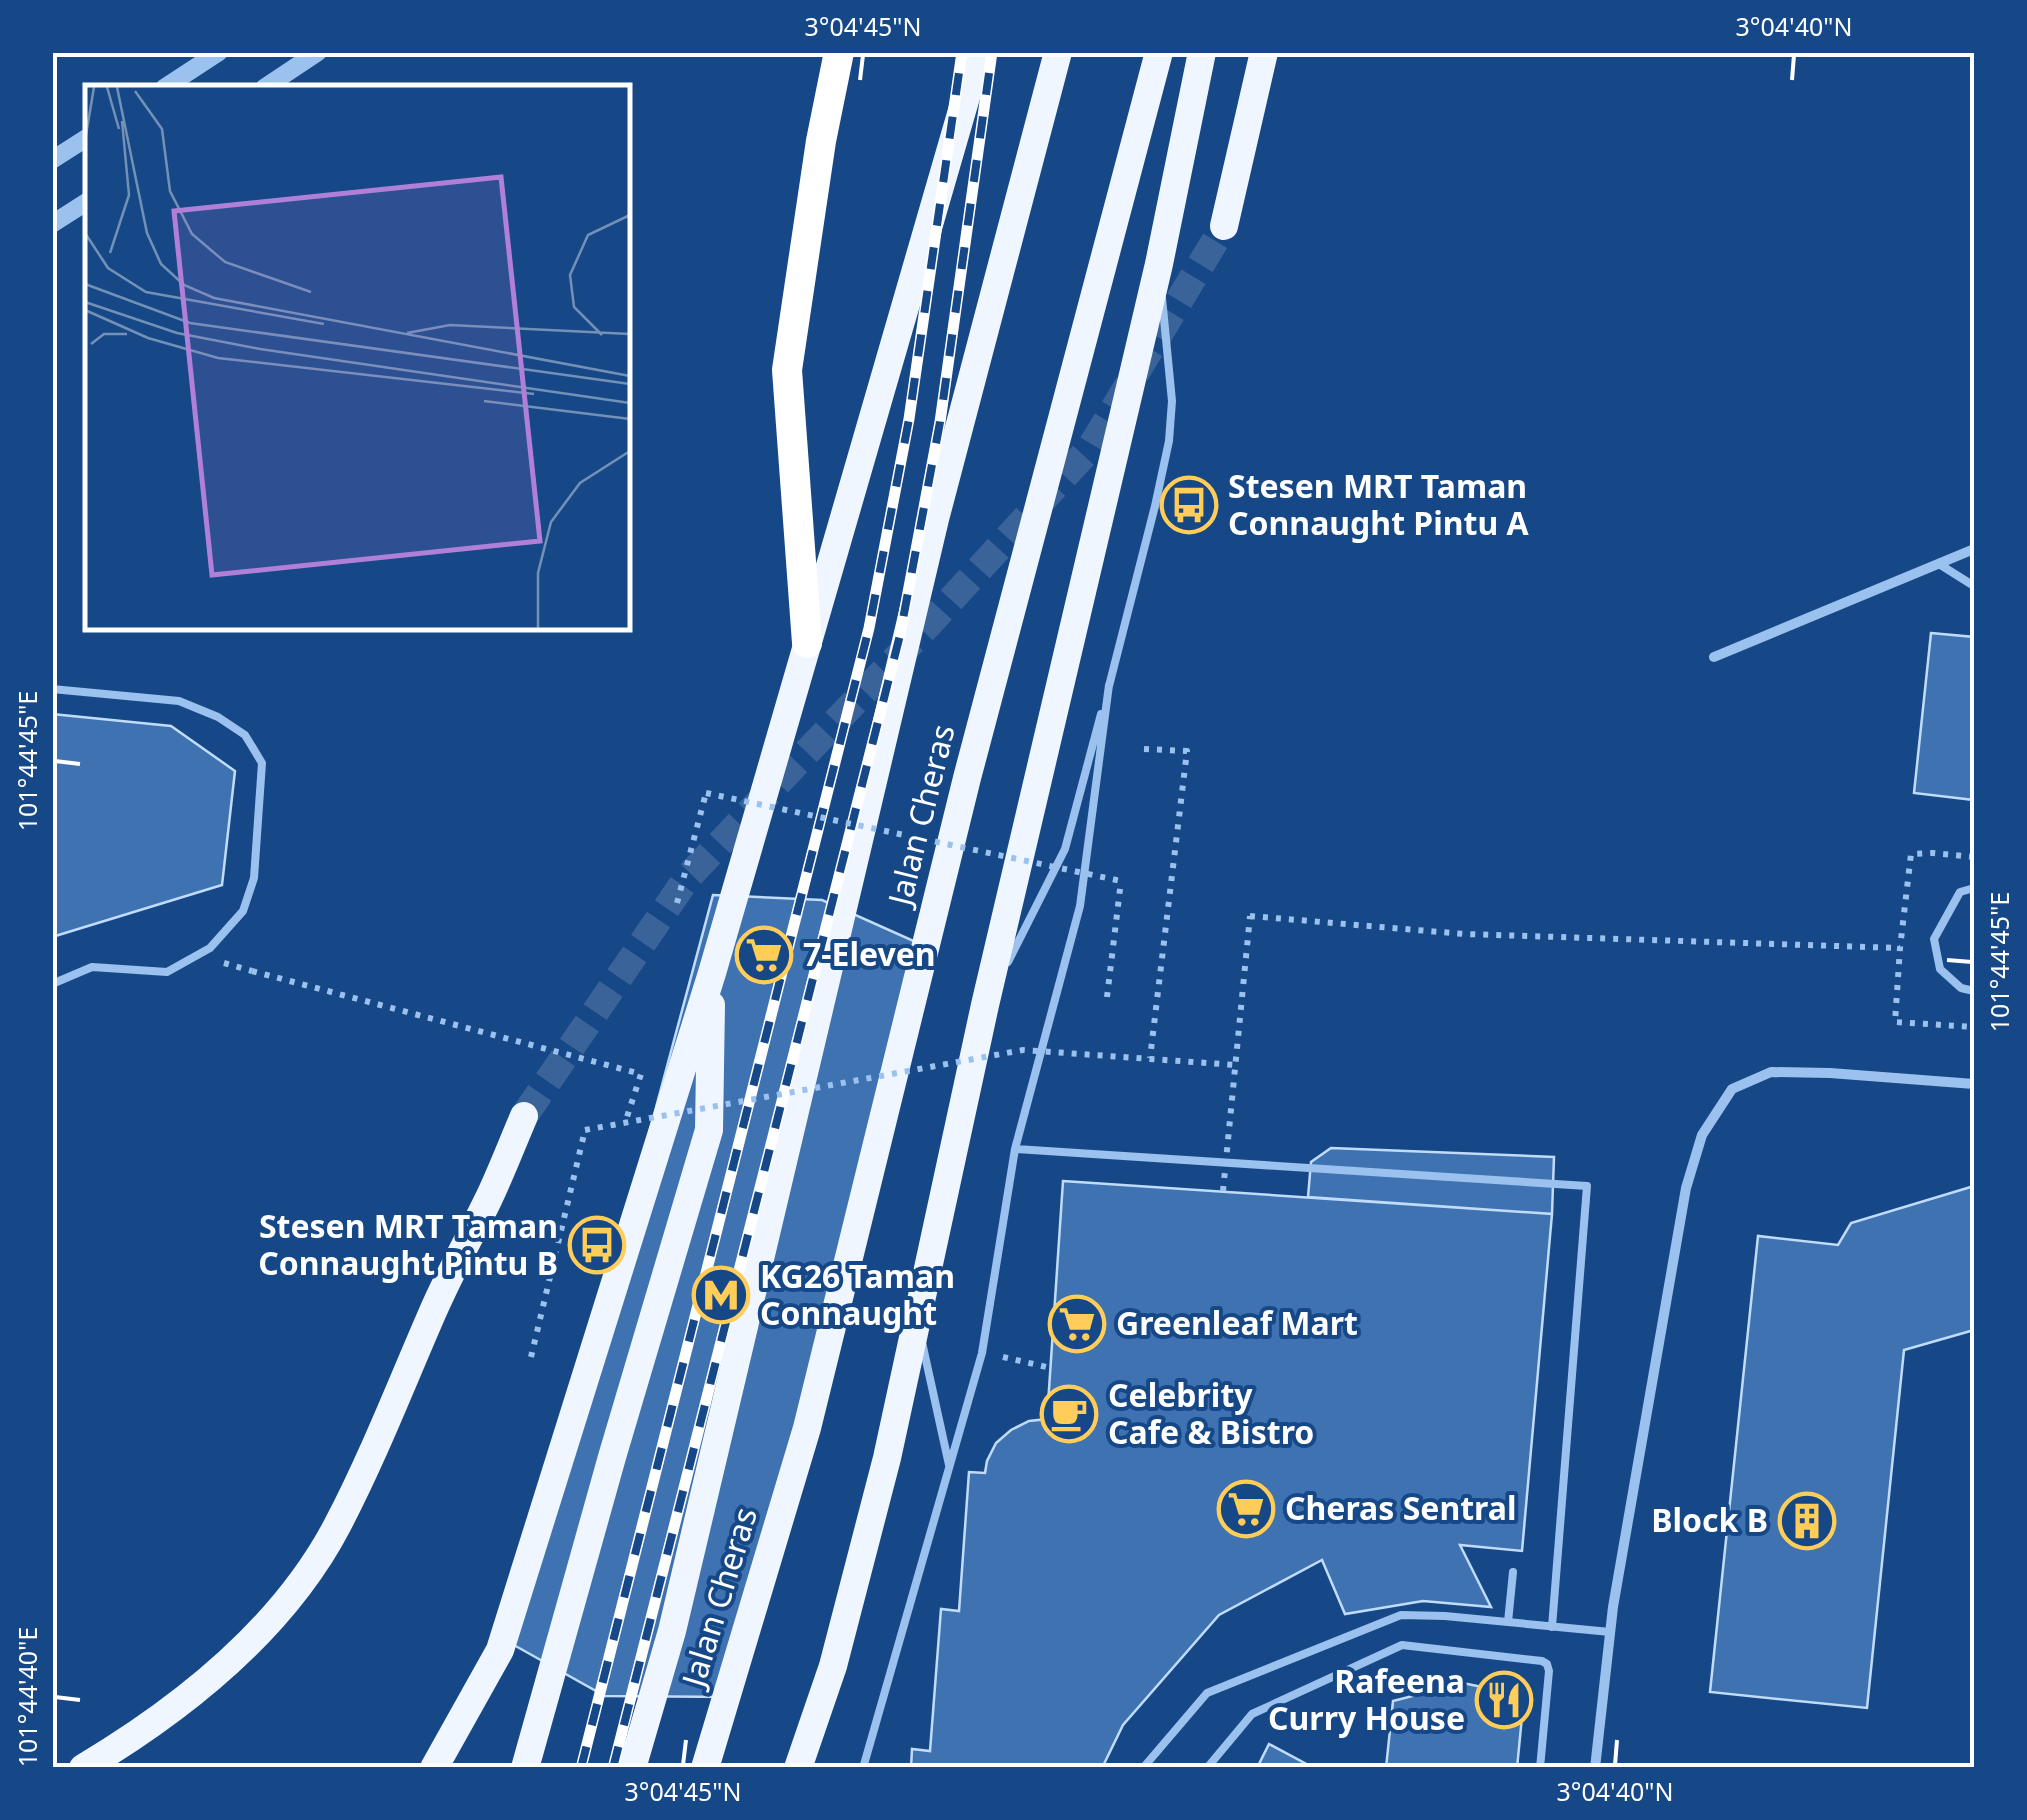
<svg xmlns="http://www.w3.org/2000/svg" width="2027" height="1820" viewBox="0 0 2027 1820" font-family="'Noto Sans',sans-serif">
<rect width="100%" height="100%" fill="#164887"/>
<path fill="#3e72b1" stroke="#c1dcfa" stroke-width="2.5" d="M 1931,633 L 1974,637 L 1974,800 L 1914,793 Z
M 52,714 L 171,726 L 235,771 L 222,885 L 52,937 Z
M 713,895 L 822,900 L 927,947 L 732,1697 L 605,1696 L 512,1644 Z
M 1331,1148 L 1554,1157 L 1552,1214 L 1308,1197 L 1311,1162 Z
M 1063,1181 L 1552,1214 L 1522,1551 L 1460,1545 L 1491,1607 L 1423,1601 L 1345,1614 L 1322,1560 L 1219,1615 L 1123,1725 L 1102,1768 L 911,1768 L 912,1749 L 930,1751 L 941,1609 L 959,1611 L 969,1472 L 985,1473 L 987,1461 L 996,1443 L 1011,1430 L 1029,1421 L 1047,1419 Z
M 1974,1186 L 1974,1330 L 1904,1350 L 1867,1708 L 1710,1692 L 1758,1236 L 1838,1245 L 1851,1223 Z
M 1463,1683 L 1524,1696 L 1517,1768 L 1386,1768 L 1393,1701 Z
M 1269,1744 L 1314,1768 L 1257,1768 Z"/>
<g fill="none" stroke-linecap="round" stroke-linejoin="round">
<path stroke="#396399" stroke-width="28" stroke-dasharray="28 14" stroke-linecap="butt" d="M 524,1116 L 687,878 L 927,626 L 1091,447 L 1224,226"/>
<path stroke="#9bc1ee" stroke-width="6" stroke-dasharray="5 8" stroke-linecap="butt" d="M 1144,749 L 1187,751 L 1150,1058
M 1974,857 L 1933,853 L 1911,854 L 1900,948 L 1895,1022 L 1974,1027
M 677,903 L 706,793
M 1250,916 L 1464,934 L 1900,948
M 224,963 L 252,971
M 1107,997 L 1121,881
M 531,1357 L 585,1130
M 1003,1357 L 1051,1368"/>
<path stroke="#9bc1ee" stroke-width="8" d="M 1939,564 L 1974,586
M 1109,686 L 1155,506 L 1169,441 L 1172,401 L 1162,298
M 52,689 L 179,701 L 218,717 L 245,735 L 262,763 L 254,878 L 243,911 L 210,948 L 167,972 L 92,967 L 52,984
M 1974,888 L 1960,892 L 1934,939 L 1940,969 L 1961,988 L 1974,991
M 1008,962 L 1065,849 L 1101,714
M 1015,1149 L 1587,1186 L 1552,1627
M 922,1342 L 949,1465
M 1508,1622 L 1513,1572
M 863,1768 L 982,1353 L 1015,1149 L 1080,906 L 1109,685
M 1143,1768 L 1207,1693 L 1401,1615 L 1445,1616 L 1610,1632
M 1207,1768 L 1252,1714 L 1402,1645 L 1542,1661 L 1547,1664 L 1549,1671 L 1540,1768"/>
<path stroke="#9bc1ee" stroke-width="10" d="M 1714,657 L 1974,549
M 1595,1768 L 1613,1607 L 1686,1188 L 1702,1135 L 1732,1089 L 1771,1072 L 1830,1073 L 1974,1084"/>
<path stroke="#9bc1ee" stroke-width="18" d="M 164,88 L 219,52
M 264,88 L 318,52
M 52,160 L 88,137
M 52,224 L 88,201"/>
<path stroke="#f0f6ff" stroke-width="28" d="M 1224,226 L 1264,52
M 83,1768 C 182,1709 284,1628 338,1524 C 373,1457 401,1385 431,1316 C 448,1276 469,1239 488,1200 C 501,1173 512,1144 524,1116
M 434,1768 L 500,1650 L 712,973 L 979,52
M 525,1768 L 612,1457 L 709,1130 L 711,1005
M 632,1768 L 672,1631 L 935,519 L 1058,52
M 705,1768 L 807,1428 L 967,778 L 1159,52
M 798,1768 L 833,1666 L 887,1458 L 985,1005 L 1159,264 L 1202,52"/>
<path stroke="#fff" stroke-width="30" d="M 807,643 L 787,370 L 821,141 L 839,52"/>
<g stroke="#fff" stroke-width="11">
<path id="rail" d="M 581,1768 L 869,628 L 909,419 L 962,52
M 613,1768 L 900,635 L 940,422 L 992,52"/>
</g>
<use href="#rail" stroke="#164887" stroke-width="8" stroke-dasharray="22" stroke-linecap="butt"/>
<path stroke="#9bc1ee" stroke-width="6" stroke-dasharray="5 8" stroke-linecap="butt" d="M 706,793 L 1121,881
M 252,971 L 641,1074 L 625,1123
M 585,1130 L 1023,1050 L 1236,1065
M 1223,1191 L 1250,916"/>
</g>
<path fill="none" stroke="#fff" stroke-width="4" d="M 860,80 L 863,55M 1792,80 L 1794,55M 55,761 L 80,764M 1947,960 L 1972,962M 55,1697 L 80,1700M 683,1765 L 686,1740M 1615,1765 L 1617,1740"/>
<defs>
<g id="bus-ring" transform="scale(2.875)"><circle r="9.5" fill="#164887" stroke="#ffcd58" stroke-width="1.5"/><path d="M-5-6H5V4H4V6H2V4H-2V6H-4V4H-5ZM-3.5-4V0h7V-4ZM-3.5 1.2v1.5H-2V1.2ZM2 1.2v1.5H3.5V1.2Z" fill="#ffcd58"/></g>
<g id="supermarket-ring" transform="scale(2.875)"><circle r="9.5" fill="#164887" stroke="#ffcd58" stroke-width="1.5"/><path d="M-6-5.5h2.5l.6 2H6L4.5 2H-2.5L-4.4-4H-6ZM-1.5 3.2a1.3 1.3 0 1 0 .1 0ZM3 3.2a1.3 1.3 0 1 0 .1 0Z" fill="#ffcd58"/></g>
<g id="metro-ring" transform="scale(2.875)"><circle r="9.5" fill="#164887" stroke="#ffcd58" stroke-width="1.5"/><path d="M-5.5 5V-5H-3L0 0L3-5H5.5V5H3V-.5L0 4L-3-.5V5Z" fill="#ffcd58"/></g>
<g id="cafe-ring" transform="scale(2.875)"><circle r="9.5" fill="#164887" stroke="#ffcd58" stroke-width="1.5"/><path d="M-5.5-4.5H6V0H3Q3 3.5 0 3.5H-2.5Q-5.5 3.5-5.5 0ZM3-3.2v2h1.7v-2ZM-6 4.5H4V6H-6Z" fill="#ffcd58"/></g>
<g id="building-ring" transform="scale(2.875)"><circle r="9.5" fill="#164887" stroke="#ffcd58" stroke-width="1.5"/><path d="M-4-6H4V6H1V3H-1V6H-4ZM-2.5-4.3h1.7v1.8h-1.7ZM.8-4.3h1.7v1.8H.8ZM-2.5-1h1.7V.8h-1.7ZM.8-1h1.7V.8H.8Z" fill="#ffcd58"/></g>
<g id="restaurant-ring" transform="scale(2.875)"><circle r="9.5" fill="#164887" stroke="#ffcd58" stroke-width="1.5"/><path d="M-5-6h1v4h1v-4h1v4h1v-4h1v5L-1.5 .5V6h-2V.5L-5-1ZM5-6V6H3V1.5H1.5Q1.5-4 5-6Z" fill="#ffcd58"/></g>
</defs>
<g fill-rule="evenodd">
<use href="#bus-ring" x="1189" y="505"/>
<use href="#supermarket-ring" x="764" y="955"/>
<use href="#bus-ring" x="597" y="1245"/>
<use href="#metro-ring" x="721" y="1295"/>
<use href="#supermarket-ring" x="1077" y="1324"/>
<use href="#cafe-ring" x="1069" y="1414"/>
<use href="#supermarket-ring" x="1246" y="1509"/>
<use href="#building-ring" x="1807" y="1521"/>
<use href="#restaurant-ring" x="1504" y="1700"/>
</g>
<g text-anchor="middle" stroke-width="8" stroke-linejoin="round" paint-order="stroke">
<g font-size="32" font-weight="bold" fill="#fff" stroke="#164887" text-anchor="start">
<text x="1228" y="498">Stesen MRT Taman<tspan x="1228" dy="37">Connaught Pintu A</tspan></text>
<text x="803" y="966">7-Eleven</text>
<text x="558" y="1238" text-anchor="end">Stesen MRT Taman<tspan x="558" dy="37">Connaught Pintu B</tspan></text>
<text x="760" y="1288">KG26 Taman<tspan x="760" dy="37">Connaught</tspan></text>
<text x="1116" y="1335">Greenleaf Mart</text>
<text x="1108" y="1407">Celebrity<tspan x="1108" dy="37">Cafe &amp; Bistro</tspan></text>
<text x="1285" y="1520">Cheras Sentral</text>
<text x="1768" y="1532" text-anchor="end">Block B</text>
<text x="1465" y="1693" text-anchor="end">Rafeena<tspan x="1465" dy="37">Curry House</tspan></text>
</g>
<g font-size="32" fill="#fff" stroke="#164887">
<text transform="translate(922 815) rotate(-76)" y="11">Jalan Cheras</text>
<text transform="translate(720 1597) rotate(-73)" y="11">Jalan Cheras</text>
</g>
</g>
<g transform="translate(85 85)">
<rect width="545" height="545" fill="#164887"/>
<path fill="none" stroke="#7391b7" stroke-width="2.5" d="M 22,2 L 34,44M 32,2 L 62,148 L 76,179 L 99,200 L 129,213 L 545,291M 50,6 L 77,44 L 85,106 L 107,149 L 140,177 L 226,207M 0,56 L 9,2M 0,148 L 23,183 L 61,207 L 239,239M 25,168 L 44,110 L 37,36M 0,199 L 105,238 L 545,299M 0,217 L 92,248 L 175,264 L 545,318M 0,225 L 63,253 L 133,273 L 449,309M 322,248 L 365,240 L 545,249M 517,250 L 489,222 L 485,190 L 503,150 L 545,130M 6,259 L 19,249 L 42,249M 399,316 L 545,334M 453,543 L 453,488 L 466,437 L 495,398 L 545,366"/>
<path fill="#b080d9" fill-opacity="0.15" stroke="#b080d9" stroke-width="5" d="M 416,92 L 455,456 L 127,490 L 89,126 Z"/>
<rect width="545" height="545" fill="none" stroke="#fff" stroke-width="5"/>
</g>
<rect width="2027" height="1820" fill="none" stroke="#164887" stroke-width="110"/>
<rect x="55" y="55" width="1917" height="1710" fill="none" stroke="#fff" stroke-width="4"/>
<g font-size="25" text-anchor="middle" fill="#fff">
<text x="863" y="36">3°04'45"N</text>
<text x="1794" y="36">3°04'40"N</text>
<text transform="translate(28 761) rotate(-90)" y="9">101°44'45"E</text>
<text transform="translate(2000 962) rotate(-90)" y="9">101°44'45"E</text>
<text transform="translate(28 1697) rotate(-90)" y="9">101°44'40"E</text>
<text x="683" y="1801">3°04'45"N</text>
<text x="1615" y="1801">3°04'40"N</text>
</g>
</svg>
